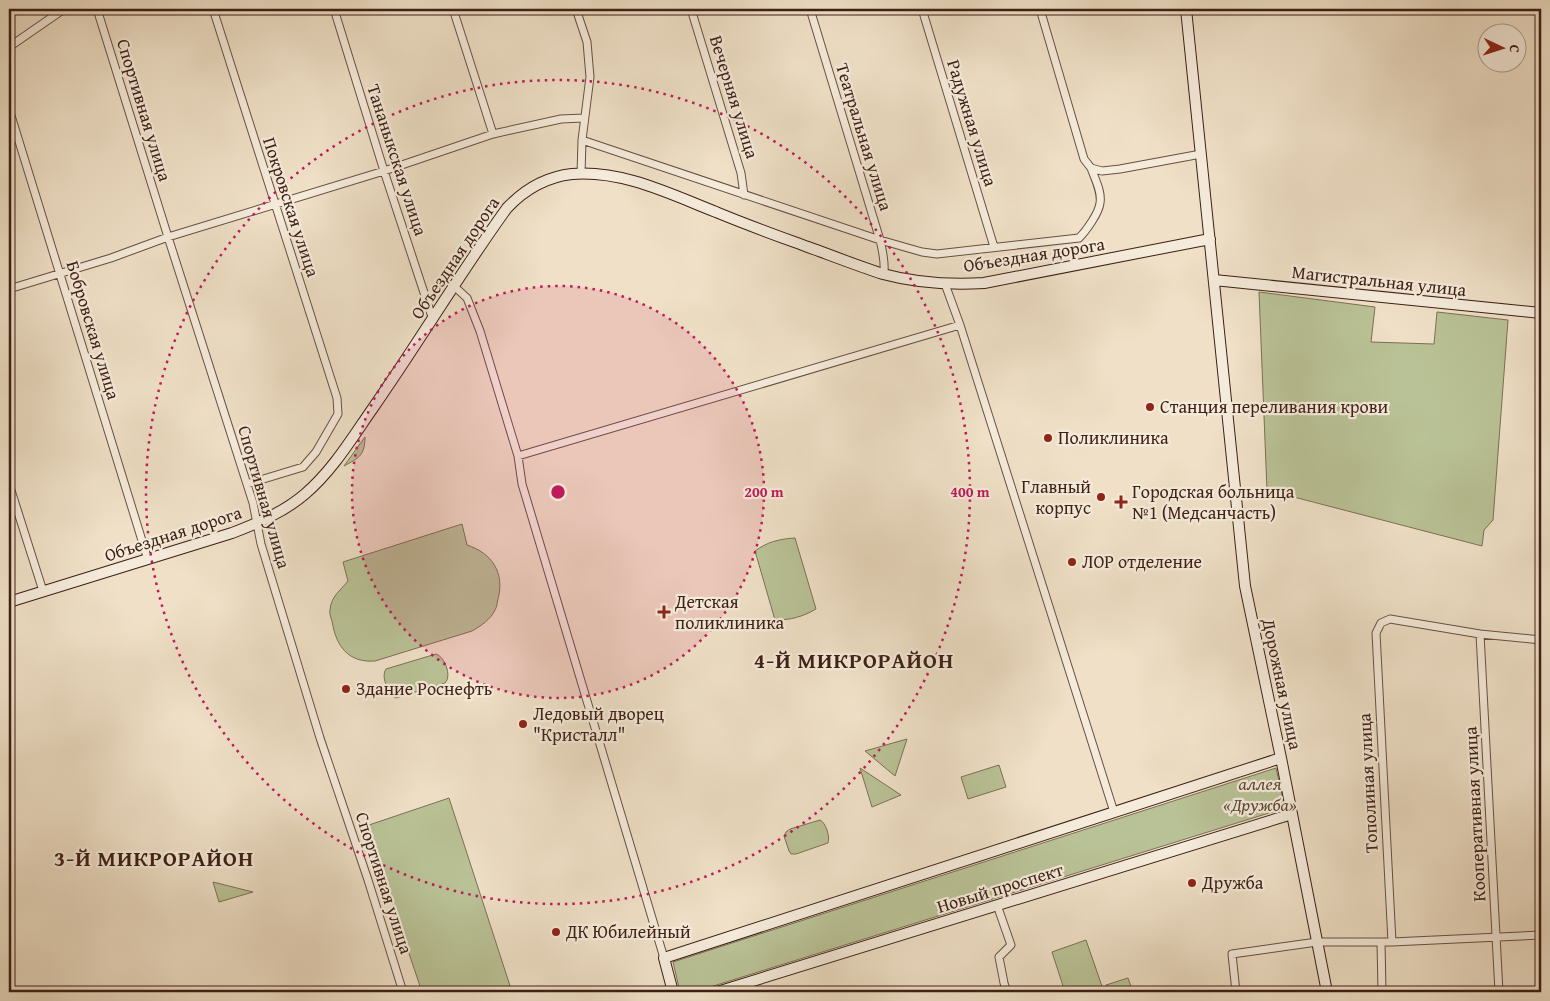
<svg xmlns="http://www.w3.org/2000/svg" width="1550" height="1001" viewBox="0 0 1550 1001" font-family="'Gentium Book Plus',serif">
<rect width="100%" height="100%" fill="#efe0c7"/>
<filter id="stains"><feTurbulence type="fractalNoise" baseFrequency=".004" numOctaves="4"/><feColorMatrix values="0 0 0 0 .2 0 0 0 0 .09 0 0 0 0 .02 0 0 0 .5 -.17"/></filter>
<radialGradient id="worn" r=".72"><stop offset=".6" stop-color="#630" stop-opacity="0"/><stop offset="1" stop-color="#630" stop-opacity=".3"/></radialGradient>
<path fill="#b9c296" stroke="#7c7055" d="M 1259,292 L 1375,307 L 1371,342 L 1434,344 L 1437,312 L 1508,320 L 1493,520 L 1484,530 L 1482,546 L 1267,490 Z
M 365,437 C 365,455 359,458 344,466 Z
M 462,524 L 467,545 C 492,553 505,573 498,599 C 497,603 497,607 495,610 C 491,619 481,626 472,631 L 375,661 C 348,663 336,646 332,621 C 331,618 329,613 330,610 C 331,596 341,590 348,581 L 343,562 Z
M 795,538 L 816,609 C 802,617 791,620 775,620 L 755,551 C 767,542 779,539 795,538 Z
M 436,654 C 445,657 452,676 445,683 L 396,698 L 390,695 C 387,687 381,676 386,669 Z
M 907,739 L 895,776 L 865,751 Z
M 999,765 L 1006,787 L 968,799 L 961,777 Z
M 860,768 L 901,795 L 872,807 Z
M 1276,768 L 1285,808 L 694,992 L 680,992 L 673,962 Z
M 449,798 L 512,992 L 422,992 L 366,826 Z
M 820,820 C 826,823 830,836 828,843 L 796,854 L 791,854 L 789,851 L 784,836 L 786,832 L 790,829 Z
M 213,882 L 253,892 L 219,902 Z
M 1086,940 L 1104,992 L 1065,992 L 1052,952 Z
M 1128,978 L 1133,992 L 1108,992 L 1106,985 Z"/>
<g fill="none" stroke-linecap="round" stroke-linejoin="round">
<g stroke="#6a4f41" stroke-width="9">
<path id="street" d="M 97,9 L 168,237 L 253,503 L 261,544 L 320,738 L 368,880 L 403,992
M 213,9 L 337,398 L 338,414 L 316,452 L 303,467 L 247,484
M 334,9 L 384,171 L 433,320
M 453,9 L 493,134
M 576,9 L 587,42 L 590,77 L 582,140 L 581,174
M 691,9 L 741,173 L 744,195
M 810,9 L 880,240 C 883,252 885,262 884,274
M 922,9 L 994,247
M 1040,9 L 1084,159 L 1091,168 L 1102,171 L 1120,169 L 1201,154
M 9,47 L 64,9
M 9,109 L 148,560
M 582,140 L 880,240 L 922,252 L 937,254 L 1079,238 C 1086,231 1099,213 1100,203 C 1102,192 1095,179 1091,168
M 945,284 L 960,325 L 1114,812
M 455,287 L 467,298 L 480,331 L 518,456 L 522,484 L 664,958
M 9,289 L 111,258 L 168,237 L 384,171 L 493,134 L 561,119 L 584,118
M 518,456 L 960,325
M 9,484 L 43,591
M 1480,634 L 1499,992
M 997,905 L 1011,945 L 999,957 L 1004,983 L 1007,992
M 1381,942 L 1382,992
M 1392,942 L 1376,633 L 1381,623 L 1390,619 L 1480,634 L 1541,640
M 1236,992 L 1232,954 L 1317,942 L 1392,942 L 1541,935"/>
</g>
<g stroke="#3e1f14" stroke-width="12">
<path id="secondary" d="M 1186,9 L 1245,586 L 1281,758 L 1327,992
M 1214,280 L 1541,313
M 9,602 L 232,533 C 258,523 284,512 305,494 C 333,470 352,438 373,408 C 419,342 460,273 507,208 C 525,189 545,177 572,174 C 623,170 670,194 716,212 C 747,225 778,236 808,247 C 833,256 858,266 883,274 C 916,283 950,285 984,283 L 1210,239
M 673,992 L 664,958 L 1281,758
M 717,992 L 1292,814"/>
</g>
<use href="#street" stroke="#f5ebdb" stroke-width="7"/>
<use href="#secondary" stroke="#f5ebdb" stroke-width="10"/>
</g>
<circle cx="558" cy="492" r="206" fill="#c2185b" fill-opacity=".12"/>
<g fill="none" stroke="#c2185b" stroke-width="2.5" stroke-dasharray="2.5 5">
<circle cx="558" cy="492" r="206"/>
<circle cx="558" cy="492" r="412"/>
</g>
<g fill="#8f2418" stroke="#f5ebdb" stroke-width="2">
<circle cx="1150" cy="407" r="5"/>
<circle cx="1048" cy="438" r="5"/>
<circle cx="1101" cy="497" r="5"/>
<path d="M1118.5 494.5h5v5h5v5h-5v5h-5v-5h-5v-5h5z"/>
<circle cx="1072" cy="562" r="5"/>
<path d="M661.5 604.5h5v5h5v5h-5v5h-5v-5h-5v-5h5z"/>
<circle cx="346" cy="689" r="5"/>
<circle cx="523" cy="724" r="5"/>
<circle cx="1192" cy="883" r="5"/>
<circle cx="556" cy="932" r="5"/>
</g>
<g text-anchor="middle" stroke-width="4.5" stroke-linejoin="round" paint-order="stroke">
<g font-size="18" fill="#3e1f14" stroke="#f5ebdb">
<text transform="translate(734 97) rotate(73)" y="6">Вечерняя улица</text>
<text transform="translate(144 110) rotate(73)" y="6">Спортивная улица</text>
<text transform="translate(972 123) rotate(73)" y="6">Радужная улица</text>
<text transform="translate(864 137) rotate(73)" y="6">Театральная улица</text>
<text transform="translate(397 160) rotate(72)" y="6">Тананыкская улица</text>
<text transform="translate(291 207) rotate(72)" y="6">Покровская улица</text>
<text transform="translate(1034 255) rotate(-9)" y="6">Объездная дорога</text>
<text transform="translate(455 258) rotate(-56)" y="6">Объездная дорога</text>
<text transform="translate(1379 281) rotate(6)" y="6">Магистральная улица</text>
<text transform="translate(93 330) rotate(73)" y="6">Бобровская улица</text>
<text transform="translate(264 497) rotate(74)" y="6">Спортивная улица</text>
<text transform="translate(173 534) rotate(-18)" y="6">Объездная дорога</text>
<text transform="translate(1282 684) rotate(78)" y="6">Дорожная улица</text>
<text transform="translate(1368 783) rotate(-93)" y="6">Тополиная улица</text>
<text transform="translate(1475 814) rotate(-93)" y="6">Кооперативная улица</text>
<text transform="translate(384 883) rotate(72)" y="6">Спортивная улица</text>
<text transform="translate(1000 888) rotate(-17)" y="6">Новый проспект</text>
</g>
<g font-size="18" fill="#3e1f14" stroke="#f5ebdb" text-anchor="start">
<text x="1160" y="413">Станция переливания крови</text>
<text x="1058" y="444">Поликлиника</text>
<text x="1091" y="493" text-anchor="end">Главный<tspan x="1091" dy="21">корпус</tspan></text>
<text x="1132" y="498">Городская больница<tspan x="1132" dy="21">№1 (Медсанчасть)</tspan></text>
<text x="1082" y="568">ЛОР отделение</text>
<text x="675" y="608">Детская<tspan x="675" dy="21">поликлиника</tspan></text>
<text x="356" y="695">Здание Роснефть</text>
<text x="533" y="720">Ледовый дворец<tspan x="533" dy="21">"Кристалл"</tspan></text>
<text x="1202" y="889">Дружба</text>
<text x="566" y="938">ДК Юбилейный</text>
</g>
<g font-size="18" font-style="italic" fill="#5d4834" stroke="#f5ebdb">
<text x="1260" y="790">аллея<tspan x="1260" dy="21">«Дружба»</tspan></text>
</g>
<g font-size="22" font-weight="bold" letter-spacing="1" fill="#3e1f14" stroke="#f5ebdb">
<text x="854" y="668">4-Й МИКРОРАЙОН</text>
<text x="154" y="866">3-Й МИКРОРАЙОН</text>
</g>
</g>
<circle cx="558" cy="492" r="8" fill="#c2185b" stroke="#f5ebdb" stroke-width="2.5"/>
<g font-size="15" text-anchor="middle" font-weight="bold" fill="#c2185b" stroke="#f5ebdb" stroke-width="4.5" stroke-linejoin="round" paint-order="stroke">
<text x="764" y="497">200 m</text>
<text x="970" y="497">400 m</text>
</g>
<rect width="1550" height="1001" fill="none" stroke="#efe0c7" stroke-width="30"/>
<rect x="10" y="10" width="1530" height="981" fill="none" stroke="#3e1f14" stroke-width="2.5"/>
<rect x="15" y="15" width="1520" height="971" fill="none" stroke="#3e1f14"/>
<g transform="translate(1502 48) rotate(94)"><circle r="24" fill="#f5ebdb" stroke="#ac998b"/>
<path d="M0-4L9 19L0 12L-9 19Z" fill="#8f2418"/>
<text y="-8" font-size="14" font-weight="bold" text-anchor="middle" fill="#3e1f14">С</text>
</g>
<rect width="100%" height="100%" filter="url(#stains)"/>
<rect width="100%" height="100%" fill="url(#worn)"/>
</svg>
